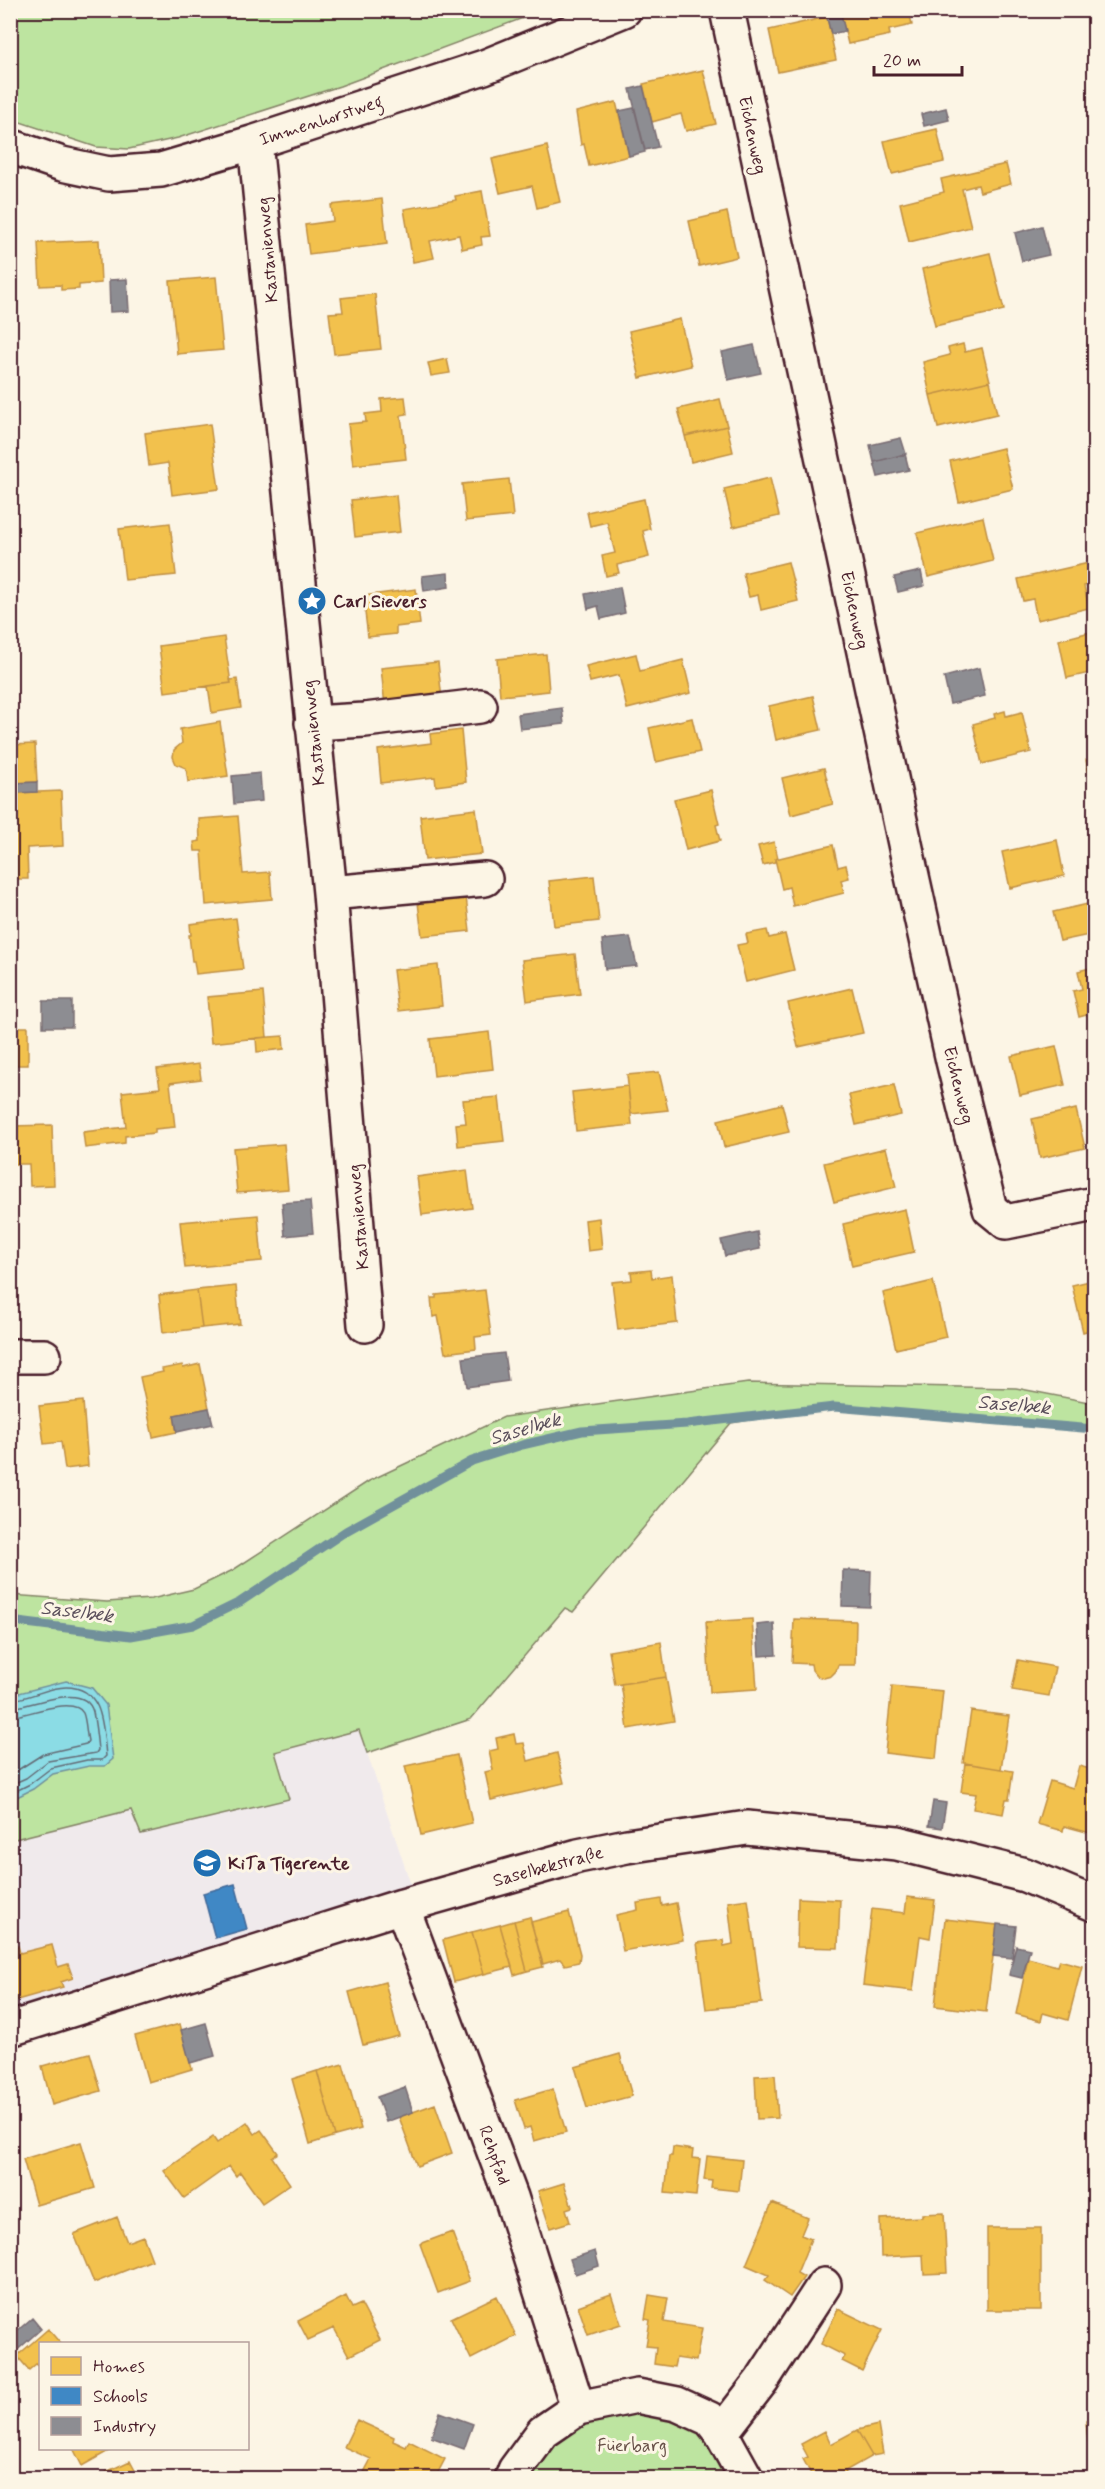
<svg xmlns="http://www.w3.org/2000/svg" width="1105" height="2489" viewBox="0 0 1105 2489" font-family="Mynerve,sans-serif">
<rect width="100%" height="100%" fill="#fcf5e5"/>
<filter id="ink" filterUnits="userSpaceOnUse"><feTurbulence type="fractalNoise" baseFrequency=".0167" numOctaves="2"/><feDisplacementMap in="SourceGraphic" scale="12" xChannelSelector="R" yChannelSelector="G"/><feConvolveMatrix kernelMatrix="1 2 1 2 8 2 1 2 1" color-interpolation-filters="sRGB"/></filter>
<g filter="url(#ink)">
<path fill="#f0eaec" d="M 359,1729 L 411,1885 L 11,2012 L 11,1840 L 131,1810 L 142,1834 L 289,1798 L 275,1752 Z"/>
<path fill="#bde4a0" stroke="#848266" stroke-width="1.5" d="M 11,10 L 542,10 L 542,11 L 340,86 L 178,138 L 129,149 L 96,147 L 11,119 Z
M 748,1383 L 1016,1388 L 1094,1403 L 1094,1429 L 834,1407 L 731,1423 L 573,1612 L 565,1608 L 471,1719 L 367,1753 L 359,1730 L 275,1752 L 289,1799 L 141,1834 L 131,1810 L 11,1840 L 11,1595 L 107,1602 L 151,1599 L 194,1589 L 233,1570 L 369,1481 L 504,1417 Z
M 638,2409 C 686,2419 711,2430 729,2478 L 527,2478 L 544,2452 L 583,2421 Z"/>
<path fill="#8bdce5" stroke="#71909b" stroke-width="1.5" d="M 66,1681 L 92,1688 L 106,1705 L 113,1759 L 105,1766 L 89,1766 L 53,1774 L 33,1789 L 11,1800 L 11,1695 Z"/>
<path fill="#f2c14e" stroke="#c09044" stroke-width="1.5" d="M 840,10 L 909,10 L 912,25 L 889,30 L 890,35 L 848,44 Z
M 827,17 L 836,60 L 778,72 L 769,30 Z
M 703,70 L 716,124 L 686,131 L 681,114 L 652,122 L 643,84 Z
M 616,102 L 629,156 L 589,166 L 584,144 L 581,145 L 576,112 Z
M 937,129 L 944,162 L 892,174 L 884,141 Z
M 547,146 L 560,202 L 537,208 L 532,186 L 500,193 L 492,159 Z
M 1006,164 L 1011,184 L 980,192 L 978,185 L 962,189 L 971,227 L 909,242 L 900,203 L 944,192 L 941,179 Z
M 482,191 L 490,236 L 481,237 L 482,245 L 462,249 L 459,235 L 430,241 L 434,258 L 413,262 L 404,209 L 456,200 L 455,196 Z
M 382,199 L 387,244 L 309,254 L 305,225 L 333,221 L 331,205 Z
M 727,212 L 737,257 L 699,266 L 689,221 Z
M 10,219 L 14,219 L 16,268 L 10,268 Z
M 99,240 L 101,283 L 79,285 L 79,289 L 61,290 L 61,285 L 40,286 L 38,243 Z
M 990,253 L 1004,310 L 935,326 L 922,269 Z
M 216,277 L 223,350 L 177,354 L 170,281 Z
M 375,294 L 381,349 L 334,354 L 329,313 L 343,312 L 341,298 Z
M 680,319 L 691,366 L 640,378 L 629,331 Z
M 963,344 L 965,352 L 982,348 L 990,381 L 930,395 L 923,362 L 950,355 L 948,348 Z
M 447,359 L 450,373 L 431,376 L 428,363 Z
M 990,381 L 997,414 L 938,428 L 930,395 Z
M 405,397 L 407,414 L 401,415 L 406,459 L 353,465 L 348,424 L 366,422 L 365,414 L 382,412 L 381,399 Z
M 720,399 L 727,426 L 685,436 L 678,409 Z
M 210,424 L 219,489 L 172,495 L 168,463 L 149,466 L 145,433 Z
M 727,426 L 733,452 L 691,462 L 685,436 Z
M 1003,448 L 1013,489 L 959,502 L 950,461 Z
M 770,478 L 779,516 L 733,527 L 724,489 Z
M 509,479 L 513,516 L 466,521 L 462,484 Z
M 396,495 L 400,532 L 355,537 L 351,500 Z
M 644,499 L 650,529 L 643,531 L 649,557 L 617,565 L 619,573 L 606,576 L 602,556 L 615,553 L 607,522 L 590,526 L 587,512 Z
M 983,517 L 993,561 L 928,577 L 917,533 Z
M 170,523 L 176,575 L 125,580 L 119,529 Z
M 788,562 L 798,601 L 761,610 L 758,595 L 749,597 L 743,573 Z
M 1089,563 L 1093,583 L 1084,586 L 1089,608 L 1037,620 L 1033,599 L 1023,601 L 1018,579 Z
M 416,589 L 420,624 L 396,627 L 396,634 L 368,637 L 363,596 Z
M 1094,631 L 1094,672 L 1067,678 L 1059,640 Z
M 224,637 L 231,683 L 165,692 L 159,646 Z
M 546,654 L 549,691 L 500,696 L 497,659 Z
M 636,654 L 640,671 L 683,660 L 691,693 L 627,709 L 619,675 L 590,682 L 586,666 Z
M 438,662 L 442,700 L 385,706 L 381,668 Z
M 237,679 L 241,708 L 212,713 L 208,686 L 231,683 L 230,680 Z
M 813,696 L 821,730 L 776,740 L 769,706 Z
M 1005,711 L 1006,716 L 1022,712 L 1031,752 L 982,764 L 973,724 L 995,718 L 994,714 Z
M 692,718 L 700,752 L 656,762 L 649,728 Z
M 220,722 L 228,776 L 188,782 L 186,768 L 176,764 L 173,757 L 174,750 L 182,743 L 180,729 Z
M 461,730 L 466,782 L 436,786 L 435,777 L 381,783 L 378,750 L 431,743 L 430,734 Z
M 35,744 L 37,782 L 10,783 L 10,745 Z
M 1094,758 L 1094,773 L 1089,774 L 1086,760 Z
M 824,768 L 833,804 L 791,815 L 782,778 Z
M 711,790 L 719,824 L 716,825 L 720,841 L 686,850 L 674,799 Z
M 61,791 L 63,846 L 27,848 L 28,879 L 10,879 L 10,825 L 16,825 L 15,793 Z
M 476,809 L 482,854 L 425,860 L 420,816 Z
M 238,816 L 243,874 L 270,872 L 272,899 L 206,905 L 202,851 L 195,851 L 194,842 L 200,841 L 199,819 Z
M 1057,840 L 1064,876 L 1010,888 L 1002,852 Z
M 774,842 L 778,858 L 775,859 L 775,862 L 763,865 L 758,846 Z
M 833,845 L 838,867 L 846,865 L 849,878 L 841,880 L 844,893 L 793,906 L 789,887 L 782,889 L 775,859 Z
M 594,876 L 599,921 L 554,926 L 549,881 Z
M 465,888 L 470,931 L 422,936 L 417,894 Z
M 1091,900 L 1094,900 L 1094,934 L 1060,941 L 1053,912 L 1092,903 Z
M 236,918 L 243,969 L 196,974 L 194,961 L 192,961 L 189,935 L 191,935 L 190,924 Z
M 767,930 L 769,938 L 785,934 L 794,970 L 746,982 L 737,945 L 748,943 L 746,934 Z
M 575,954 L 580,994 L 527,1001 L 522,960 Z
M 438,965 L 442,1006 L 398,1011 L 393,970 Z
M 1094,967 L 1094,1013 L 1079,1017 L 1073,991 L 1082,989 L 1078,971 Z
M 852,988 L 863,1033 L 798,1047 L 788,1003 Z
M 263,992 L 267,1037 L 211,1043 L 207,997 Z
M 10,1027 L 28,1027 L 28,1065 L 10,1065 Z
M 489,1032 L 493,1069 L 434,1076 L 430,1039 Z
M 283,1036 L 284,1049 L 257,1052 L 256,1038 Z
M 1056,1046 L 1065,1085 L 1020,1095 L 1011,1056 Z
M 199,1064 L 201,1079 L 170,1083 L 175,1127 L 155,1129 L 155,1133 L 125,1136 L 125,1143 L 85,1148 L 83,1132 L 126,1127 L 122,1092 L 160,1088 L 157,1069 Z
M 659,1072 L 668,1110 L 631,1114 L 627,1075 Z
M 894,1085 L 901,1115 L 856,1125 L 849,1095 Z
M 628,1086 L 632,1125 L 576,1131 L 572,1092 Z
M 499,1097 L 504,1141 L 458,1146 L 456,1124 L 466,1123 L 463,1100 Z
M 782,1104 L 789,1132 L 724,1147 L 718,1120 Z
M 1076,1109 L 1085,1148 L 1040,1158 L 1032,1119 Z
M 52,1125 L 54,1185 L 30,1186 L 29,1164 L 10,1164 L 10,1126 Z
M 284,1144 L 288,1189 L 237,1193 L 233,1148 Z
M 886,1148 L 896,1187 L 834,1202 L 824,1163 Z
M 467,1170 L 472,1208 L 422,1215 L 417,1177 Z
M 905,1209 L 914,1252 L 852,1266 L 843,1224 Z
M 258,1215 L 262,1261 L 185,1268 L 180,1222 Z
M 599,1218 L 602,1249 L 588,1251 L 585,1220 Z
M 651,1270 L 652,1278 L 672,1275 L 677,1323 L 618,1330 L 612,1282 L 632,1280 L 631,1272 Z
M 1094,1280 L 1094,1329 L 1083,1332 L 1072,1285 Z
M 933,1281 L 946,1337 L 896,1349 L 883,1293 Z
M 236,1286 L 240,1324 L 202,1328 L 197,1290 Z
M 197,1290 L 202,1328 L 163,1333 L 159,1295 Z
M 485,1290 L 491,1335 L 475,1337 L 476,1349 L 445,1353 L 438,1316 L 433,1317 L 431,1298 L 436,1298 L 436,1295 Z
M 200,1364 L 209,1408 L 174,1415 L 177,1432 L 153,1437 L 140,1377 L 163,1372 L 162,1369 L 182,1365 L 183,1368 Z
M 83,1401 L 88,1466 L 65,1469 L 61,1442 L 44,1444 L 39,1406 Z
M 752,1619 L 757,1689 L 710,1692 L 706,1622 Z
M 794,1619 L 856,1621 L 855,1665 L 838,1665 L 836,1671 L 831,1676 L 824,1678 L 817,1676 L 812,1670 L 811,1664 L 792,1663 Z
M 661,1642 L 666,1677 L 615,1685 L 609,1651 Z
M 1018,1660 L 1055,1667 L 1049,1696 L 1012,1690 Z
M 666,1677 L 674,1721 L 628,1729 L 621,1684 Z
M 892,1686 L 943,1691 L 936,1759 L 885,1753 Z
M 971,1711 L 1009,1716 L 1001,1769 L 963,1763 Z
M 514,1734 L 516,1744 L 524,1743 L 528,1761 L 557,1753 L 564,1783 L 491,1800 L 485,1772 L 493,1770 L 489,1751 L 498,1749 L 496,1738 Z
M 457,1755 L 472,1823 L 421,1835 L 405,1766 Z
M 965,1763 L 1013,1771 L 1009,1799 L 1006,1799 L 1003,1814 L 973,1809 L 976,1794 L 961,1792 Z
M 1079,1766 L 1094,1770 L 1094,1834 L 1064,1826 L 1063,1831 L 1037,1824 L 1050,1781 L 1073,1788 Z
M 907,1897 L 935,1900 L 930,1938 L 920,1936 L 913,1991 L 863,1985 L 872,1909 L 905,1913 Z
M 798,1898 L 840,1900 L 838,1948 L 797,1947 Z
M 661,1899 L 662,1906 L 676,1903 L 683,1940 L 623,1951 L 616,1915 L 638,1910 L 637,1903 Z
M 748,1899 L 762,2003 L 706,2009 L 697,1943 L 723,1940 L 724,1946 L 733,1944 L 728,1902 Z
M 569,1912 L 580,1954 L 579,1962 L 565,1965 L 560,1959 L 543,1964 L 531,1922 Z
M 530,1917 L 543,1967 L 527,1971 L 514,1921 Z
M 945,1919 L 997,1925 L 986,2012 L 935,2006 Z
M 514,1921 L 527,1971 L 514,1975 L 500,1925 Z
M 500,1925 L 512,1967 L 484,1974 L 472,1932 Z
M 472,1932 L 484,1974 L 454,1982 L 443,1940 Z
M 52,1945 L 58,1967 L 68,1964 L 73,1978 L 61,1982 L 63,1987 L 10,2002 L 10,1948 L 18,1946 L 20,1953 Z
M 1028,1958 L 1057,1966 L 1059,1960 L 1082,1966 L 1068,2020 L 1043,2013 L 1041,2021 L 1016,2014 Z
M 385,1982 L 399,2036 L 363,2045 L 349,1992 Z
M 180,2024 L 192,2069 L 148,2082 L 135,2036 Z
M 90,2053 L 101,2091 L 52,2105 L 42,2066 Z
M 620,2054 L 632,2096 L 587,2108 L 575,2067 Z
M 343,2064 L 361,2129 L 335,2136 L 317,2071 Z
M 317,2071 L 335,2136 L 310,2144 L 292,2079 Z
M 775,2075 L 778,2118 L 757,2119 L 755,2076 Z
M 553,2089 L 566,2132 L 534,2141 L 530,2127 L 524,2129 L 515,2100 Z
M 435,2104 L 452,2153 L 417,2166 L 399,2117 Z
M 247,2122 L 255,2134 L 261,2130 L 278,2153 L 272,2157 L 290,2184 L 262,2203 L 240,2172 L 236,2176 L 229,2166 L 184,2198 L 164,2171 L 213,2137 L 217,2143 Z
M 81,2142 L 95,2188 L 36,2205 L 23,2159 Z
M 673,2147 L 693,2150 L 692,2158 L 700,2159 L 696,2196 L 665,2193 L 669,2156 L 672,2156 Z
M 707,2156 L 742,2160 L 739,2191 L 711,2188 L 712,2181 L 704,2180 Z
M 564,2183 L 572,2207 L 566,2209 L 570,2222 L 550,2228 L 538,2191 Z
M 772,2203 L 808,2218 L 801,2235 L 811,2239 L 797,2273 L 804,2277 L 790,2297 L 765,2280 L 769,2275 L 746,2265 Z
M 944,2213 L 947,2273 L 924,2274 L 923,2255 L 881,2257 L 880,2219 L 922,2217 L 922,2214 Z
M 117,2217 L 127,2242 L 143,2236 L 152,2260 L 94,2283 L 74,2234 Z
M 987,2228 L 1041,2228 L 1041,2310 L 987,2310 Z
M 452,2232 L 470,2281 L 438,2293 L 420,2244 Z
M 611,2294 L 621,2324 L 588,2335 L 578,2306 Z
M 649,2295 L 668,2298 L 664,2322 L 702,2328 L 696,2361 L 676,2358 L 674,2367 L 654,2364 L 656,2347 L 646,2346 L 650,2320 L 645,2319 Z
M 346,2296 L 352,2308 L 361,2304 L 380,2340 L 349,2356 L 334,2328 L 308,2340 L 298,2321 Z
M 497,2296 L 516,2336 L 471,2359 L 451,2318 Z
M 838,2309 L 882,2330 L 862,2371 L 842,2361 L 845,2356 L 821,2344 Z
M 48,2329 L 61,2344 L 40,2344 L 40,2367 L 37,2363 L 29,2370 L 17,2356 Z
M 357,2420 L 394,2437 L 393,2441 L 406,2447 L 409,2441 L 445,2459 L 435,2478 L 361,2478 L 371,2459 L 344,2447 Z
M 1086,2421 L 1094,2421 L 1094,2444 L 1088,2442 Z
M 878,2425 L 883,2454 L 872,2456 L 857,2430 Z
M 857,2430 L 872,2456 L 845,2471 L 847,2475 L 840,2478 L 813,2478 L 803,2459 L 808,2457 L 801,2444 L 825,2431 L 831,2444 Z
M 73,2448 L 114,2448 L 82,2466 Z
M 130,2461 L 139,2478 L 93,2478 Z"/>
<path fill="#3f88c5" stroke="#426897" stroke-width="1.5" d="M 235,1884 L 247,1929 L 215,1938 L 203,1893 Z"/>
<path fill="#8d8d92" stroke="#796c73" stroke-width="1.5" d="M 825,10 L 840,10 L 845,31 L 831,34 Z
M 643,86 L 658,147 L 645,150 L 630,89 Z
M 634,108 L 645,152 L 629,156 L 619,111 Z
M 946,108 L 949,120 L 924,126 L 921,114 Z
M 1042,226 L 1049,255 L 1022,261 L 1015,233 Z
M 127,279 L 129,311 L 110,312 L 109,280 Z
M 754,345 L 761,373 L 728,380 L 722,352 Z
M 901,438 L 906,454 L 874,462 L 870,445 Z
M 905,454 L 909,470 L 878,477 L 874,462 Z
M 921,571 L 924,586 L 898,592 L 894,577 Z
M 448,573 L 449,587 L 424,591 L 422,576 Z
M 620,587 L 625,613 L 601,619 L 598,606 L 588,609 L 585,594 Z
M 979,668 L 985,696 L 950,704 L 944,677 Z
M 562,708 L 564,724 L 520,729 L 518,714 Z
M 260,773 L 262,801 L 234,804 L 232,776 Z
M 37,782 L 37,792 L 15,793 L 14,783 Z
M 630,937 L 637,966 L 605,969 L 602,940 Z
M 43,1001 L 72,1001 L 72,1027 L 43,1027 Z
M 310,1201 L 313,1233 L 285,1236 L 282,1203 Z
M 757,1232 L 760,1249 L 725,1256 L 721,1240 Z
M 504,1353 L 508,1381 L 467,1387 L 463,1358 Z
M 209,1408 L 213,1424 L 177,1432 L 174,1415 Z
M 843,1570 L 871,1571 L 870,1607 L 842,1606 Z
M 774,1623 L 776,1655 L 759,1656 L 757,1625 Z
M 933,1801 L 946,1803 L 942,1828 L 929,1826 Z
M 997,1924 L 1016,1926 L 1012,1958 L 993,1956 Z
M 1016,1946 L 1030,1949 L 1022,1978 L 1009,1975 Z
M 206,2023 L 215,2056 L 190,2063 L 181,2030 Z
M 405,2087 L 413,2112 L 386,2122 L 377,2097 Z
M 595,2251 L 599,2266 L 575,2274 L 570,2259 Z
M 32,2318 L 41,2329 L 13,2354 L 10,2351 L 10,2337 Z
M 440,2412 L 473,2424 L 464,2449 L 431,2437 Z"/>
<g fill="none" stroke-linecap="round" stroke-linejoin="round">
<path stroke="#646b75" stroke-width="1.5" d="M 10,1700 C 29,1699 48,1687 66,1687 C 104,1687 103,1727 106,1756 L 102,1760 L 87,1760 L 51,1768 L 30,1784 L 10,1794
M 10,1708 C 31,1707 85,1680 93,1712 C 95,1722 97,1739 98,1750 L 96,1753 L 48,1761 L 26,1778 L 10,1785
M 10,1717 C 26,1716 74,1695 83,1713 C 86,1720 86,1732 88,1741 L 86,1744 L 43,1754 L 10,1775"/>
<path stroke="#71909b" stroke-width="9" d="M 10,1621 L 131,1636 L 193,1625 L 240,1602 L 346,1531 L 472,1461 L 522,1445 L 582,1431 L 687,1424 L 834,1407 L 1094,1429"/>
<g stroke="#4a1f2b" stroke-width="38">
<path id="minor" d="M 727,10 L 910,867 L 953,1061 L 990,1209 L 1006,1222 L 1094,1204
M 255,142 L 330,893 L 365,1325
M 10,146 L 62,164 L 109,174 L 161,170 L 255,142 L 484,67 L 624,10
M 312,723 L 365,720 L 480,706
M 330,893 L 485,879
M 10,1356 L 44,1356
M 402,1906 L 511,2197 L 578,2408
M 10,2029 L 402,1906 L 578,1856 L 627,1846 L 747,1828 L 897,1843 L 1025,1875 L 1094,1904
M 721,2433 L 762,2380 L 824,2285
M 512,2478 L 515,2470 L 543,2432 L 578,2408 L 637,2396 L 677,2404 L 710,2419 L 721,2433 L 746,2478"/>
</g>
<use href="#minor" stroke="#fcf5e5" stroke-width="33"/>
</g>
</g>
<defs>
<g id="sight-disc" transform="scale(1.5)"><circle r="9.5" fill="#1f6fb2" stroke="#fcf5e5"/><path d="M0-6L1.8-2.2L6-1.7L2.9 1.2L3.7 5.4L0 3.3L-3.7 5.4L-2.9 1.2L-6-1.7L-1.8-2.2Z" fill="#fff"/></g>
<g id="school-disc" transform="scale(1.5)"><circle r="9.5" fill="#1f6fb2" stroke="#fcf5e5"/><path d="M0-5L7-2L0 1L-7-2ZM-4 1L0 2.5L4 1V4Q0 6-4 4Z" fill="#fff"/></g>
</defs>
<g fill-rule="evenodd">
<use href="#sight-disc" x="312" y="601"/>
<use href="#school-disc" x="207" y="1863"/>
</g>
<g text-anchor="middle" stroke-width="6" stroke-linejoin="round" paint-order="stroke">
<g font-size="18" fill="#4a1f2b" stroke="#fcf5e5">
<text transform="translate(321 120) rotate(-18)" y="6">Immenhorstweg</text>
<text transform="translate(753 135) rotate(78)" y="6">Eichenweg</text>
<text transform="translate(267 250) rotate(-95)" y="6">Kastanienweg</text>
<text transform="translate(855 610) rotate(78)" y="6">Eichenweg</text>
<text transform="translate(313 733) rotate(-96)" y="6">Kastanienweg</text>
<text transform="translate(959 1085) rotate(76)" y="6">Eichenweg</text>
<text transform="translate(358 1217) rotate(-95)" y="6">Kastanienweg</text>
<text transform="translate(548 1866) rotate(-15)" y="6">Saselbekstraße</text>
<text transform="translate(495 2155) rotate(70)" y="6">Rehpfad</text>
</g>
<g font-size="18" font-weight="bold" fill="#4a1f2b" stroke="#fcf5e5" text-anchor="start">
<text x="333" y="607">Carl Sievers</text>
<text x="228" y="1869">KiTa Tigerente</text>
</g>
<g font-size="18" fill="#675048" stroke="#fcf5e5">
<text x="632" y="2451">Füerbarg</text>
</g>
<g font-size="20" font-style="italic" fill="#5a4e5a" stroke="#fcf5e5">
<text transform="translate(1014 1404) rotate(5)" y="7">Saselbek</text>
<text transform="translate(525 1428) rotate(-16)" y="7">Saselbek</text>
<text transform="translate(77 1611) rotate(7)" y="7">Saselbek</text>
</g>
</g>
<rect width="1105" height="2489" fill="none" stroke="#fcf5e5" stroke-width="36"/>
<rect x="18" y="18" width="1069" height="2453" fill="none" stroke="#4a1f2b" stroke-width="2" filter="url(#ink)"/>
<rect x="39" y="2342" width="210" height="108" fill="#fcf5e5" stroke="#b59f9b" stroke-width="1.5"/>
<rect x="51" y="2357" width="30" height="18" fill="#f2c14e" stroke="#b59f9b" stroke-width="1.5"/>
<text x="93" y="2372" font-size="18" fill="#4a1f2b">Homes</text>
<rect x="51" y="2387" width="30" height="18" fill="#3f88c5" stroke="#b59f9b" stroke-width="1.5"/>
<text x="93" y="2402" font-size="18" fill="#4a1f2b">Schools</text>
<rect x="51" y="2417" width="30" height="18" fill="#8d8d92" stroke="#b59f9b" stroke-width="1.5"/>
<text x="93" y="2432" font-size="18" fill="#4a1f2b">Industry</text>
<path d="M874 66v9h88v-9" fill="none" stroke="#4a1f2b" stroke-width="3"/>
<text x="883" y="66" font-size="18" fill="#4a1f2b" stroke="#fcf5e5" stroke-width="4.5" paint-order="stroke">20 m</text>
</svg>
